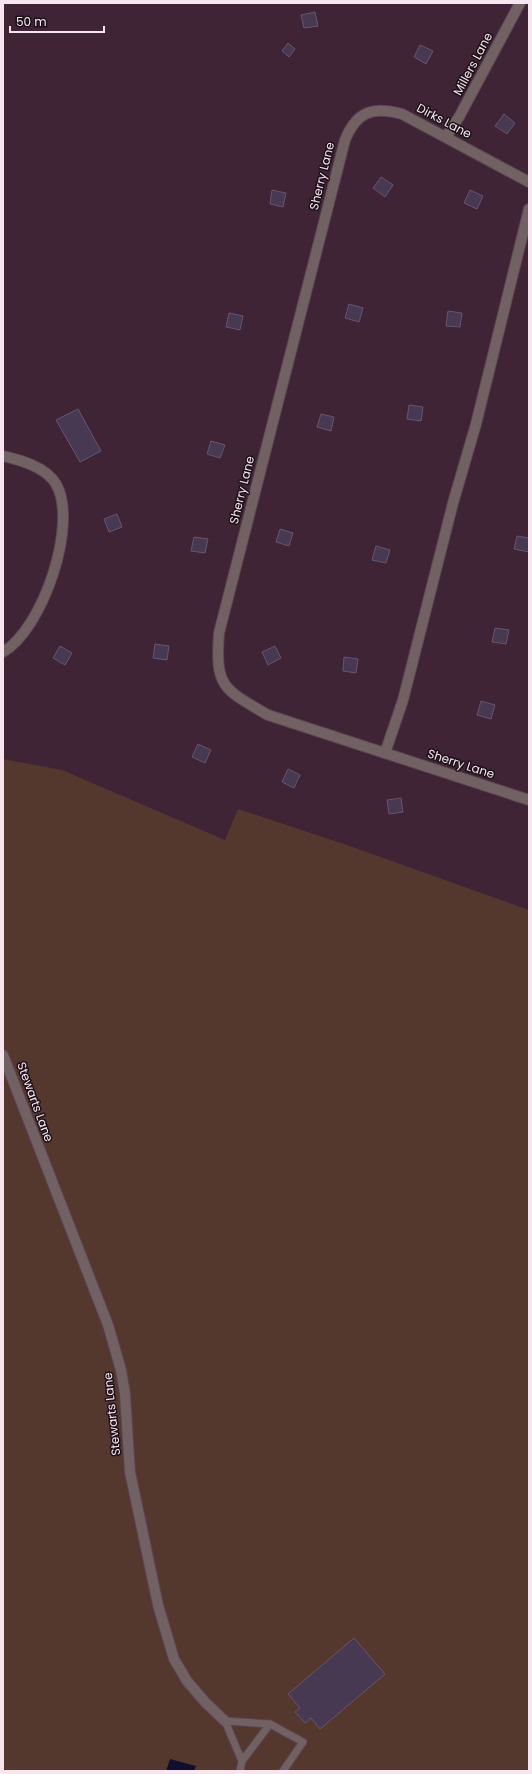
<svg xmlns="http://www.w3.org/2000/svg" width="532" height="1774" viewBox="0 0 532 1774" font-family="Poppins,sans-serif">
<rect width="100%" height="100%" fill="#3e2434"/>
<path fill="#55382d" d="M 3,759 L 62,770 L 225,840 L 238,809 L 344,844 L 529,910 L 529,1771 L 3,1771 Z"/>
<path fill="#100f2d" d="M 170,1759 L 196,1766 L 194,1771 L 166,1771 Z"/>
<path fill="#483952" stroke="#665571" d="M 315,12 L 318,26 L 304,28 L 301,15 Z
M 288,43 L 295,49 L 289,57 L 282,51 Z
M 420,45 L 433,51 L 426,64 L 414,57 Z
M 504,114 L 515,123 L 507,134 L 495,126 Z
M 381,177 L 393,185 L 385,197 L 373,188 Z
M 272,190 L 286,193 L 283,207 L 270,204 Z
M 470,190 L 483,196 L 477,209 L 464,203 Z
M 349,304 L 363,308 L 359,322 L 345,318 Z
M 448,311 L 462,313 L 460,327 L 446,326 Z
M 229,313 L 243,316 L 240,330 L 226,327 Z
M 409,405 L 423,407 L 421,421 L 407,419 Z
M 78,409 L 101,451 L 80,462 L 56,420 Z
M 321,414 L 334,417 L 331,431 L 317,427 Z
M 211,441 L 225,445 L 220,458 L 207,454 Z
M 117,514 L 122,527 L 109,532 L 104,519 Z
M 280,529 L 293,533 L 289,546 L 276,542 Z
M 517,536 L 529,538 L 529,552 L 514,549 Z
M 194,537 L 208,539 L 205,553 L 191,551 Z
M 376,546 L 390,550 L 386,563 L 372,560 Z
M 495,628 L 509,630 L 506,644 L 492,642 Z
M 155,644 L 169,646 L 167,660 L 153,658 Z
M 60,646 L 72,653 L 65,665 L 53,658 Z
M 275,646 L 281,658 L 268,665 L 262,652 Z
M 344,657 L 358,659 L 356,673 L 343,671 Z
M 481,701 L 495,705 L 491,719 L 477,715 Z
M 198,744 L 211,750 L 205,763 L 192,757 Z
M 288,769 L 300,775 L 294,788 L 282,782 Z
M 401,798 L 403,812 L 389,814 L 387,800 Z
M 354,1638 L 385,1674 L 320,1729 L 311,1718 L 305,1723 L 295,1712 L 300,1708 L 288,1694 Z"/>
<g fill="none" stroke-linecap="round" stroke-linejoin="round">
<g stroke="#5c4352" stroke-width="9">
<path id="lane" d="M 242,1761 L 270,1724
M 240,1771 L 242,1761 L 225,1721 L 270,1724 L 303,1742 L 283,1771"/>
</g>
<g stroke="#5c4352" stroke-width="12">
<path id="street" d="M 446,137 L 459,117 L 520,3
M 529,182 L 402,114 C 373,106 357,111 345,140 L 219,633 C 215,687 223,689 268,715 L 529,800
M 3,456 C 21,460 46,467 56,484 C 79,524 42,630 3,652
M 385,753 L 403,700 L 453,503 L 476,424 L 529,209
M 3,1055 L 108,1325 L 121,1370 L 125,1394 L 130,1472 L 158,1605 L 174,1659 L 187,1681 L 205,1702 L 225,1721"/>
</g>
<use href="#lane" stroke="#716162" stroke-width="7"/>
<use href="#street" stroke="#716162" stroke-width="10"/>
</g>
<g text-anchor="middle" stroke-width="3" stroke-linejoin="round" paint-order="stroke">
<g font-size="12" fill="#f7e6f0" stroke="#1d1119">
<text transform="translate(473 64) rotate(-62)" y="4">Millers Lane</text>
<text transform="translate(444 121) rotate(28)" y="4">Dirks Lane</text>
<text transform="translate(322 176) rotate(-76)" y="4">Sherry Lane</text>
<text transform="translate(242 490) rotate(-76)" y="4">Sherry Lane</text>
<text transform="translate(461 764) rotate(18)" y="4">Sherry Lane</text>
<text transform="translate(35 1102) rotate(70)" y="4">Stewarts Lane</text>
<text transform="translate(112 1414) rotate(-96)" y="4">Stewarts Lane</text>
</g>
</g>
<rect width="532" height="1774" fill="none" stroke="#f7e6f0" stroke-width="8"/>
<path d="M10 26v6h94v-6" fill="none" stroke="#f7e6f0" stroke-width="2"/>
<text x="16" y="26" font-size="12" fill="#f7e6f0" stroke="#1d1119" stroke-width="3" paint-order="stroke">50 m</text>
</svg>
